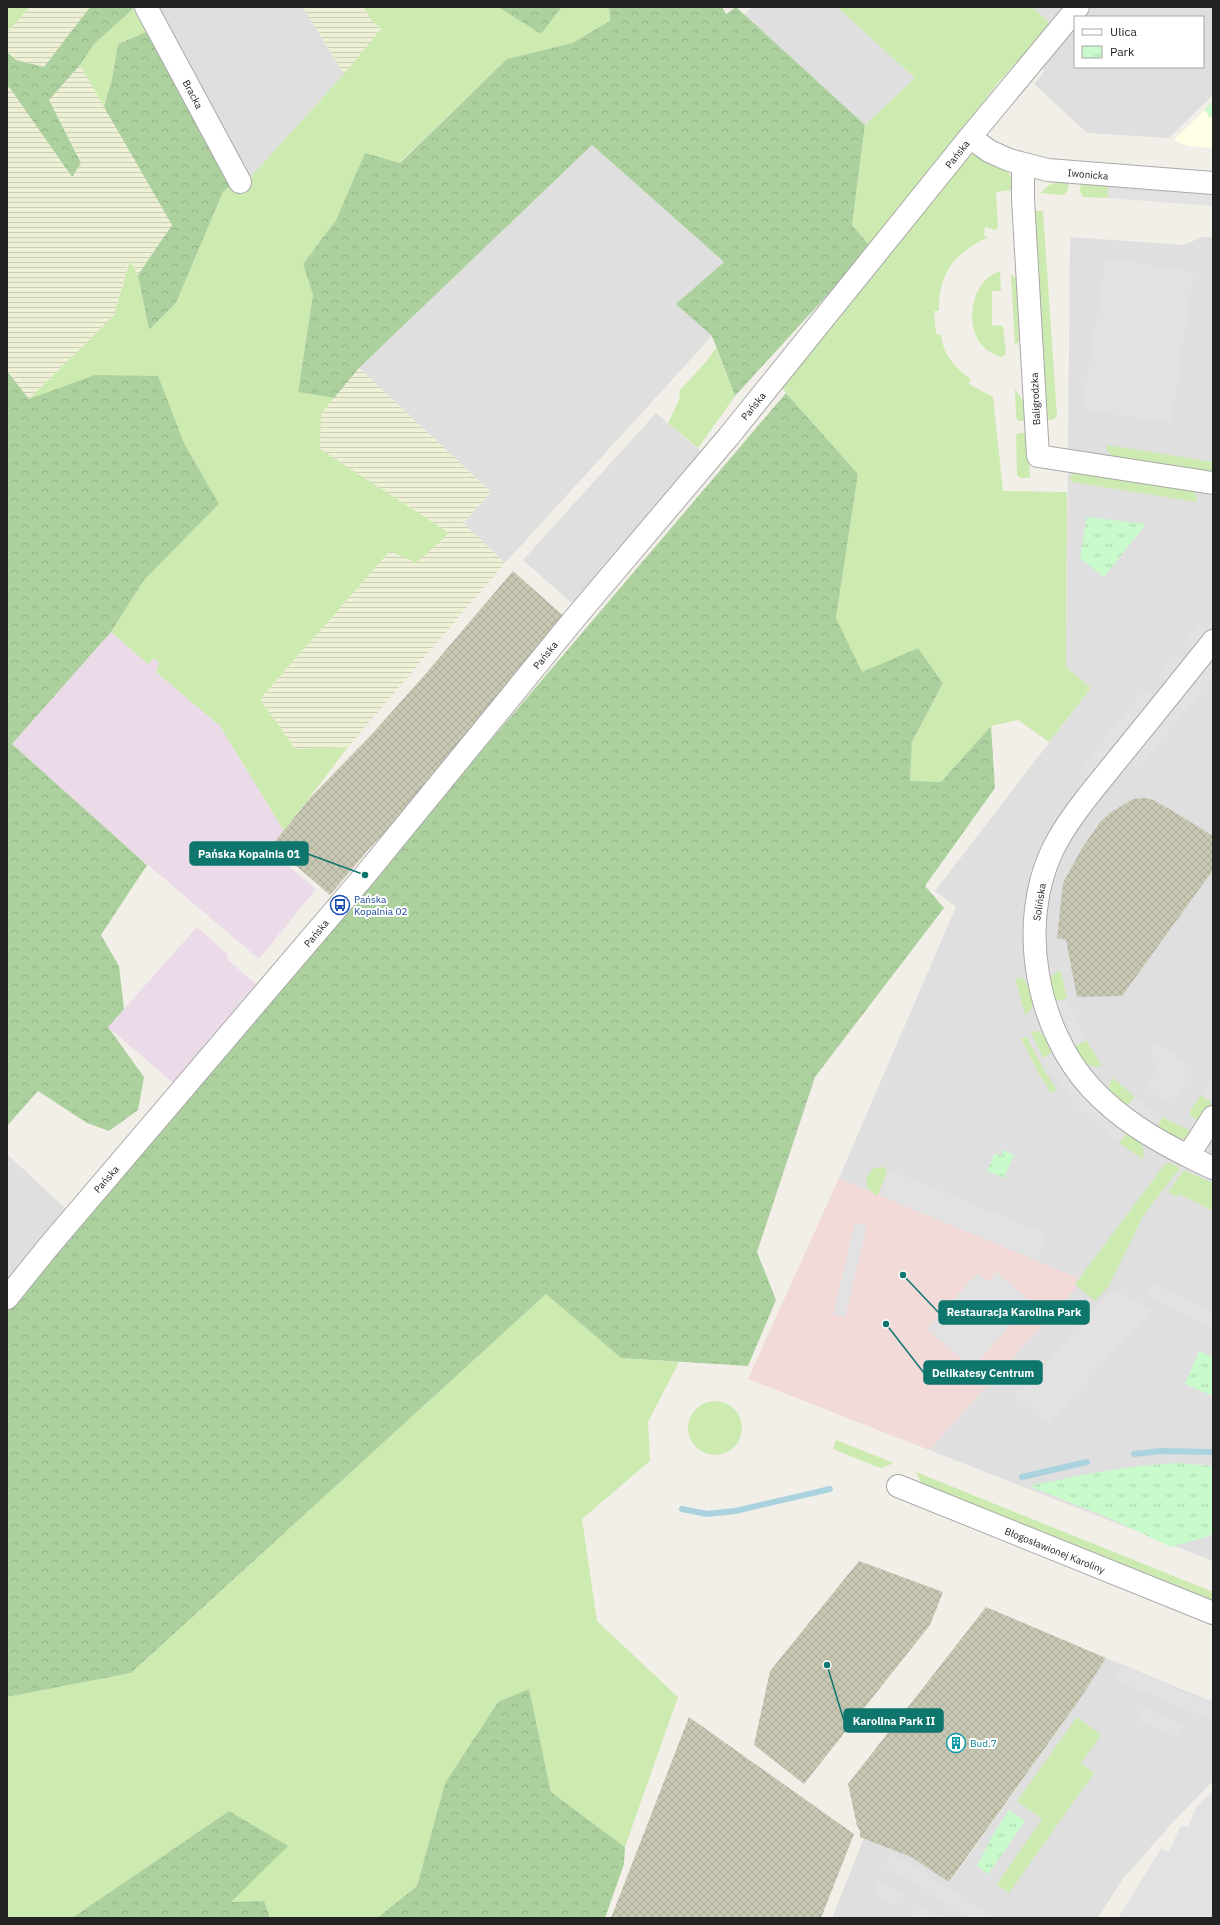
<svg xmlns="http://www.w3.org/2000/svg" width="1220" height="1925" viewBox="0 0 1220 1925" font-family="'IBM Plex Sans',sans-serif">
<defs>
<pattern id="construction-cross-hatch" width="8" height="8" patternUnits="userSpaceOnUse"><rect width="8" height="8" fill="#c7c7b4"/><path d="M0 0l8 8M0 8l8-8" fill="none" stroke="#abab9a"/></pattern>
<pattern id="farmland-rules" width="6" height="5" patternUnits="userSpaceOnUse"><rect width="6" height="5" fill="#eef0d5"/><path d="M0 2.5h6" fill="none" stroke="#ccceb7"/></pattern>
<pattern id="forest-crowns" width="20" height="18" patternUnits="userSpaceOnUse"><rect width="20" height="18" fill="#add19e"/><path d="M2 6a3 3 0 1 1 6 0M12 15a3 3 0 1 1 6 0" fill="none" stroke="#95b388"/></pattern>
<pattern id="park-tufts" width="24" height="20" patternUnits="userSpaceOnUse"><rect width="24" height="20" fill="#c8facc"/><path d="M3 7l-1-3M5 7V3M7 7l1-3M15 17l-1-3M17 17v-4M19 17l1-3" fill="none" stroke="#acd6af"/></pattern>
</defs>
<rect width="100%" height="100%" fill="#f2efe9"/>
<path fill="#e0dfdf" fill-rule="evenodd" d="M 132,7 L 303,7 L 344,74 L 236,193 Z
M 752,7 L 837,7 L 915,78 L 865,125 L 744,15 Z
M 1032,7 L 1213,7 L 1213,95 L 1169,138 L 1087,133 L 1034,84 L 1044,72 L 1043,62 L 1065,37 ZM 1075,17 L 1203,17 L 1203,67 L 1075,67 Z
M 592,145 L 724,262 L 677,304 L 712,336 L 505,563 L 463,523 L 491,492 L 359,368 Z
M 1070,237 L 1184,245 L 1202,237 L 1213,237 L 1213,1561 L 929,1450 L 973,1400 L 839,1178 L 956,907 L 935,891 L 1091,688 L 1066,667 Z
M 656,413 L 703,453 L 577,608 L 523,560 Z
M 7,1154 L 67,1210 L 7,1283 Z
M 1106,1658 L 1213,1702 L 1213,1781 L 1173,1822 L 1122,1880 L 1098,1918 L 832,1918 L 864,1838 L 911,1857 L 950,1882 L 1080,1699 Z"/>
<path fill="#f2dad9" d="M 839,1178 L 1083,1280 L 929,1450 L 748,1379 Z"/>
<path fill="#ebdbe8" d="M 111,632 L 148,664 L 154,658 L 159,663 L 157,672 L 220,726 L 284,831 L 268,849 L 316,889 L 259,959 L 89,815 L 12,744 Z
M 197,927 L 227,954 L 228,960 L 256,984 L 173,1083 L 108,1027 Z"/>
<path fill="#ffffe5" d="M 1213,102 L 1213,148 L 1188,146 L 1174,140 Z"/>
<path fill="url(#construction-cross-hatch)" d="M 513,571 L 567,619 L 454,758 L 369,849 L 330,895 L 272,845 L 310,798 L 371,735 L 422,678 Z
M 1146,798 L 1153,800 L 1171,810 L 1213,836 L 1213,870 L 1122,996 L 1077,997 L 1066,940 L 1057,938 L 1063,883 L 1082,848 L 1101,821 L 1110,813 L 1133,799 Z
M 859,1561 L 943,1592 L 930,1625 L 804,1784 L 754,1745 L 770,1671 Z
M 986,1607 L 1106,1658 L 1080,1699 L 949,1882 L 911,1857 L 860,1837 L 860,1831 L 857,1826 L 848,1784 Z
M 689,1717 L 854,1834 L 821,1918 L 611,1918 Z"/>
<path fill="url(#farmland-rules)" d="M 30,7 L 90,7 L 44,67 L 16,60 L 7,52 L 7,32 Z
M 303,7 L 364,7 L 371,20 L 381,29 L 344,74 Z
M 80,65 L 172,225 L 138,275 L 129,261 L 114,315 L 29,399 L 7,371 L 7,84 L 72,177 L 81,162 L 49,100 Z
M 359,368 L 491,492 L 463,523 L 505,563 L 348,747 L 295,749 L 260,699 L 390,551 L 449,533 L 320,449 L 321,413 Z"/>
<path fill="#cdebb0" d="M 7,7 L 30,7 L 7,32 Z
M 364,7 L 498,7 L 541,34 L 562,7 L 609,7 L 610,21 L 572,43 L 507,59 L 399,163 L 365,154 L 336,220 L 303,264 L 313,295 L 298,392 L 334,398 L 321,413 L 320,449 L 449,533 L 416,563 L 390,551 L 260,699 L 295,749 L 348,747 L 284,831 L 220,726 L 156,672 L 159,663 L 154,658 L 148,664 L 111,632 L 144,580 L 219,504 L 184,443 L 29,399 L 114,315 L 130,260 L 138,275 L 149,330 L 176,303 L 223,192 L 231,185 L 236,193 L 344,74 L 381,29 L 371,20 Z
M 837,7 L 1032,7 L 1051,24 L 997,84 L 871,247 L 852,225 L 865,125 L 915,78 Z
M 133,9 L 146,32 L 118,44 L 112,79 L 104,107 L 80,65 L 94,44 Z
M 969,154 C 979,154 1006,165 1010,175 C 1012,180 1012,185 1012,190 L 996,192 L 998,227 L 995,230 L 985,227 L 984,236 L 988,237 C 954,254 939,272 939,311 L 934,311 L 936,334 L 941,335 C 943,354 956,369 971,379 L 969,384 L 993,397 L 1003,491 L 1067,492 L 1066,667 L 1091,688 L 1049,742 L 1018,720 L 991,726 L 941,782 L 910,782 L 912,742 L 943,683 L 918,648 L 862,673 L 836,618 L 858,474 L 780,386 L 895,249 L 908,223 Z
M 1060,181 L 1069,181 L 1068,190 L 1064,195 L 1040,193 L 1049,185 Z
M 1081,182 L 1108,186 L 1108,198 L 1083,197 L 1080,191 Z
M 1032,211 L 1043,211 L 1057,416 L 1053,420 L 1044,420 Z
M 1000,271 L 1001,291 L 992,291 L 992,325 L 1003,326 L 1006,354 L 1001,357 C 997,355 990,353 987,350 C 962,331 970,280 1000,271 Z
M 1011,274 L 1017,280 L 1020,340 L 1015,346 Z
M 716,348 L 735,396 L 698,448 L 668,423 L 679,400 L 680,390 L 705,363 Z
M 1015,389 L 1023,401 L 1026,421 L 1019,421 L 1016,418 Z
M 1018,433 L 1027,433 L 1030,478 L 1020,478 L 1017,475 L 1016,436 Z
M 1107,445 L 1213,462 L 1213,475 L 1115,459 L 1107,451 Z
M 1072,469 L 1192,490 L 1196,496 L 1197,502 L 1072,482 L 1070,478 Z
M 1058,971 L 1061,972 L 1067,998 L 1058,1001 L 1054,999 C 1051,988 1046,978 1058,971 Z
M 1015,978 L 1021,978 C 1033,985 1040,1007 1025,1015 Z
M 1036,1031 C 1046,1034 1048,1039 1052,1048 L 1050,1054 L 1043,1058 L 1031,1032 Z
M 1026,1036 L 1044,1070 L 1057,1090 L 1051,1093 L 1039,1074 L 1021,1039 Z
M 1086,1040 L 1102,1066 C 1087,1069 1083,1061 1075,1049 L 1077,1045 Z
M 1113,1078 L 1135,1097 L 1128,1105 L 1125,1106 L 1109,1091 L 1109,1084 Z
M 1201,1095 L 1211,1102 L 1211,1104 L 1200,1122 L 1191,1116 L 1189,1112 Z
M 1162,1117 L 1193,1132 L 1189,1136 L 1179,1140 L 1157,1128 Z
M 1126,1134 C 1139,1136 1146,1147 1143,1159 L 1119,1143 Z
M 1169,1163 L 1180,1168 L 1143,1216 L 1108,1287 L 1095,1301 L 1075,1284 L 1165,1164 Z
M 882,1167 L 885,1168 L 887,1172 L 877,1196 L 868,1189 L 866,1178 L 874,1168 Z
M 1184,1170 L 1213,1183 L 1213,1211 L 1179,1194 L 1177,1197 L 1168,1192 Z
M 546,1294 L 621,1358 L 679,1362 L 648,1422 L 650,1461 L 582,1519 L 597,1621 L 678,1697 L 625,1847 L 551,1792 L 529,1690 L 498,1702 L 445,1783 L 417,1886 L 377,1918 L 270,1918 L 263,1901 L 231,1903 L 229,1811 L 72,1918 L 7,1918 L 7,1697 L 131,1673 Z
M688 1428a27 27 0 1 1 54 0a27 27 0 1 1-54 0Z
M 836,1440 L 894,1463 L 881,1468 L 875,1466 L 833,1449 Z
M 916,1472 L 1213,1592 L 1213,1602 L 927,1487 L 921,1483 Z
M 1077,1717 L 1101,1735 L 1081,1763 L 1094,1773 L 1009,1893 L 997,1884 L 1042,1819 L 1017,1801 Z"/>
<path fill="url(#forest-crowns)" d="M 90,7 L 132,7 L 133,9 L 94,44 L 80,65 L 49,100 L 81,163 L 72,177 L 7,84 L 7,52 L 16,60 L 44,67 Z
M 498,7 L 562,7 L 541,34 Z
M 609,7 L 722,7 L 726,14 L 736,7 L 865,125 L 852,225 L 871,247 L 735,396 L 712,336 L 676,304 L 724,262 L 592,145 L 359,368 L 334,398 L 298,392 L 313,295 L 303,264 L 336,220 L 365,153 L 400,163 L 507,59 L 572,43 L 610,21 Z
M 146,32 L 231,185 L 223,192 L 176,303 L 149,330 L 138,275 L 172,225 L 104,107 L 112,79 L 118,44 Z
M 7,371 L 29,399 L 95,375 L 158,376 L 184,443 L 219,504 L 144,580 L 111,632 L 12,744 L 147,865 L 101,935 L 119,966 L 124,1009 L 108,1027 L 144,1077 L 138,1110 L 109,1131 L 87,1123 L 38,1091 L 7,1126 Z
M 786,393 L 858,474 L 836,618 L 862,672 L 918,648 L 943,683 L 912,742 L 910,781 L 941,782 L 991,726 L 995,788 L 925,886 L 944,908 L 815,1077 L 757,1252 L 776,1300 L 748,1366 L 621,1358 L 546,1294 L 131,1673 L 7,1697 L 7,1309 Z
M 529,1689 L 551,1792 L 625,1847 L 624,1864 L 605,1918 L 377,1918 L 417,1886 L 445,1783 L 498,1702 Z
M 229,1811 L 288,1846 L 231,1902 L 264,1901 L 270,1918 L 72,1918 Z"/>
<path fill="url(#park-tufts)" d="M 1213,102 L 1213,117 L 1209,117 L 1205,109 Z
M 1087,517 L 1146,524 L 1104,577 L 1080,558 Z
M 1003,1150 L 1014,1155 L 1004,1178 L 987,1171 L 995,1153 L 1001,1156 Z
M 1199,1351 L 1213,1357 L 1213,1396 L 1185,1384 Z
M 1178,1463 L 1213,1466 L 1213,1531 L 1209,1536 L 1171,1547 L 1111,1519 L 1029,1486 C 1078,1476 1128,1465 1178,1463 Z
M 1009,1810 L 1025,1821 L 988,1874 L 977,1866 L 992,1836 Z"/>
<path fill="#e2e2e2" d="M 1108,186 L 1213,191 L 1213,206 L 1108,198 Z
M 1106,258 L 1194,272 L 1171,423 L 1082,409 Z
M 1198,623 L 1210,632 L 1193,652 L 1182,643 Z
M 1174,653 L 1185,662 L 1168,683 L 1157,674 Z
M 1213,654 L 1213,677 L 1138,769 L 1127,760 Z
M 1145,689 L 1156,698 L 1089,780 L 1078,771 Z
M 1067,998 L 1086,1040 L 1075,1046 L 1055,1002 Z
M 1157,1043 L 1195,1070 L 1171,1105 L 1145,1088 L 1162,1062 L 1150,1053 Z
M 1054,1052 L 1101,1112 L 1126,1134 L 1119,1143 L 1079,1108 L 1053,1074 L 1043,1058 Z
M 1213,1077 L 1213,1103 L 1201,1095 Z
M 1135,1097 L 1162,1117 L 1155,1128 L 1127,1107 Z
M 889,1170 L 1047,1234 L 1036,1260 L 878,1195 Z
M 855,1223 L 867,1226 L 845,1317 L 833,1314 Z
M 997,1272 L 1031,1302 L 972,1368 L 927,1329 L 977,1273 L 988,1282 Z
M 1154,1284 L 1213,1312 L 1213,1328 L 1148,1297 Z
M 1113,1289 L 1153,1309 L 1048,1424 L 1026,1405 L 1022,1409 L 1012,1400 Z
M 1122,1666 L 1213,1705 L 1213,1721 L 1116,1680 Z
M 1142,1707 L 1184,1724 L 1179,1738 L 1137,1720 Z
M 1213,1791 L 1213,1918 L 1118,1918 L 1161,1849 L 1169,1852 L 1181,1825 L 1188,1827 L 1196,1808 Z
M 890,1855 L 909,1862 L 994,1918 L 968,1918 L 901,1875 L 885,1868 Z
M 879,1881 L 906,1895 L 898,1907 L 874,1895 Z
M 917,1902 L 941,1918 L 915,1918 L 909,1914 Z"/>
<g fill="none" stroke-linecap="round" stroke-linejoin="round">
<path stroke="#aad3df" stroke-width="6" d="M 1134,1454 L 1161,1451 L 1213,1452
M 1022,1477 L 1087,1462
M 682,1509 L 707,1514 L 735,1511 L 830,1489"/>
<g stroke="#a9a9a9" stroke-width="24">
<path id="minor" d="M 146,7 L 240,182
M 970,137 L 989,151 L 1009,160 L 1048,170 L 1213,183
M 1023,165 L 1023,199 L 1038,456 L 1213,483
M 1213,1117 L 1188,1156 L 1213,1168
M 1188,1156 C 1152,1138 1119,1118 1091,1088 C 1037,1029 1017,926 1052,851 C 1068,818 1094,789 1117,760 C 1149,721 1181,681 1213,641
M 7,1298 L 49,1246 L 365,875 L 575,618 L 729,436 L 970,137 L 1078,7
M 898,1486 L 1213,1613"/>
</g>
<use href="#minor" stroke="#fff" stroke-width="22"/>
</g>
<defs>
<g id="bus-ring" transform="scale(1)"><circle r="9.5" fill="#fff" stroke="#1a4fb4" stroke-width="1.5"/><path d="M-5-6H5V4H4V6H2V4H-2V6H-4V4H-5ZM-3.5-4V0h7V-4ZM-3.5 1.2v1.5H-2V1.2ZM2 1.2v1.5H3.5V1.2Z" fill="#1a4fb4"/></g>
<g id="building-ring" transform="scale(1)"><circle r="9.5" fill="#fff" stroke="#0f9aa8" stroke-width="1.5"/><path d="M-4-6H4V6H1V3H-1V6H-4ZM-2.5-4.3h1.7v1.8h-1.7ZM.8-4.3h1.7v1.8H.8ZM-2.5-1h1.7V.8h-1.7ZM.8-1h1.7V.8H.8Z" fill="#0f9aa8"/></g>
</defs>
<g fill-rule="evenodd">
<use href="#bus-ring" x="340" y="905"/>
<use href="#building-ring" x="956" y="1743"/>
</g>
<g text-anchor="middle" stroke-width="4" stroke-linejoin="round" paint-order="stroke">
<g font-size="10" fill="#222" stroke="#fff">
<text transform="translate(193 94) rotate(62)" y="4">Bracka</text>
<text transform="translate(957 154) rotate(-52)" y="4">Pańska</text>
<text transform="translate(1088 174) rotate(5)" y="4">Iwonicka</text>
<text transform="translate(1035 399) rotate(-93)" y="4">Baligrodzka</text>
<text transform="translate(753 406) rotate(-51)" y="4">Pańska</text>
<text transform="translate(545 655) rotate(-51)" y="4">Pańska</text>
<text transform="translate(1039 902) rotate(-81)" y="4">Solińska</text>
<text transform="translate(316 933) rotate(-50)" y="4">Pańska</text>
<text transform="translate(106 1179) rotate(-49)" y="4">Pańska</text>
<text transform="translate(1055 1550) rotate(22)" y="4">Błogosławionej Karoliny</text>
</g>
<g font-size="10" fill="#164399" stroke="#fff" text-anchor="start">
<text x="354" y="903">Pańska<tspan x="354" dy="12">Kopalnia 02</tspan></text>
</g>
<g font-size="10" fill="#0d838f" stroke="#fff" text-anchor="start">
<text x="970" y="1747">Bud.7</text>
</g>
</g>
<path fill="none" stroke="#0f766e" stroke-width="1.5" d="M365 875L308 854M903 1275L939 1313M886 1324L924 1373M827 1665L844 1721"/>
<g fill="#0f766e" stroke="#fff" stroke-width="1.5">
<circle cx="365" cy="875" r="4"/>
<circle cx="903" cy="1275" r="4"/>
<circle cx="886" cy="1324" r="4"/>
<circle cx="827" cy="1665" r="4"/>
</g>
<g fill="#0f766e" stroke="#0f766e" stroke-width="1.5">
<rect x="190" y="842" width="118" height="23" rx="4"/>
<rect x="939" y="1301" width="150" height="23" rx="4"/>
<rect x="924" y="1361" width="118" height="23" rx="4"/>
<rect x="844" y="1709" width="99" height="23" rx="4"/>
</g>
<g font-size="11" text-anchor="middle" font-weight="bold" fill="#fff">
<text x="249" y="858">Pańska Kopalnia 01</text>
<text x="1014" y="1316">Restauracja Karolina Park</text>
<text x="983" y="1377">Delikatesy Centrum</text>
<text x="894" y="1725">Karolina Park II</text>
</g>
<rect width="1220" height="1925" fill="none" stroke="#222222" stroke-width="16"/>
<rect x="1074" y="16" width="130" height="52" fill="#ffffff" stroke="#a7a7a7"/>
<rect x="1082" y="29" width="20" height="6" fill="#ffffff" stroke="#a7a7a7"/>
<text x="1110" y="36" font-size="12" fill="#222222">Ulica</text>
<rect x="1082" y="46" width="20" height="12" fill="url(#park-tufts)" stroke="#a7a7a7"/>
<text x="1110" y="56" font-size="12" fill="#222222">Park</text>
</svg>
